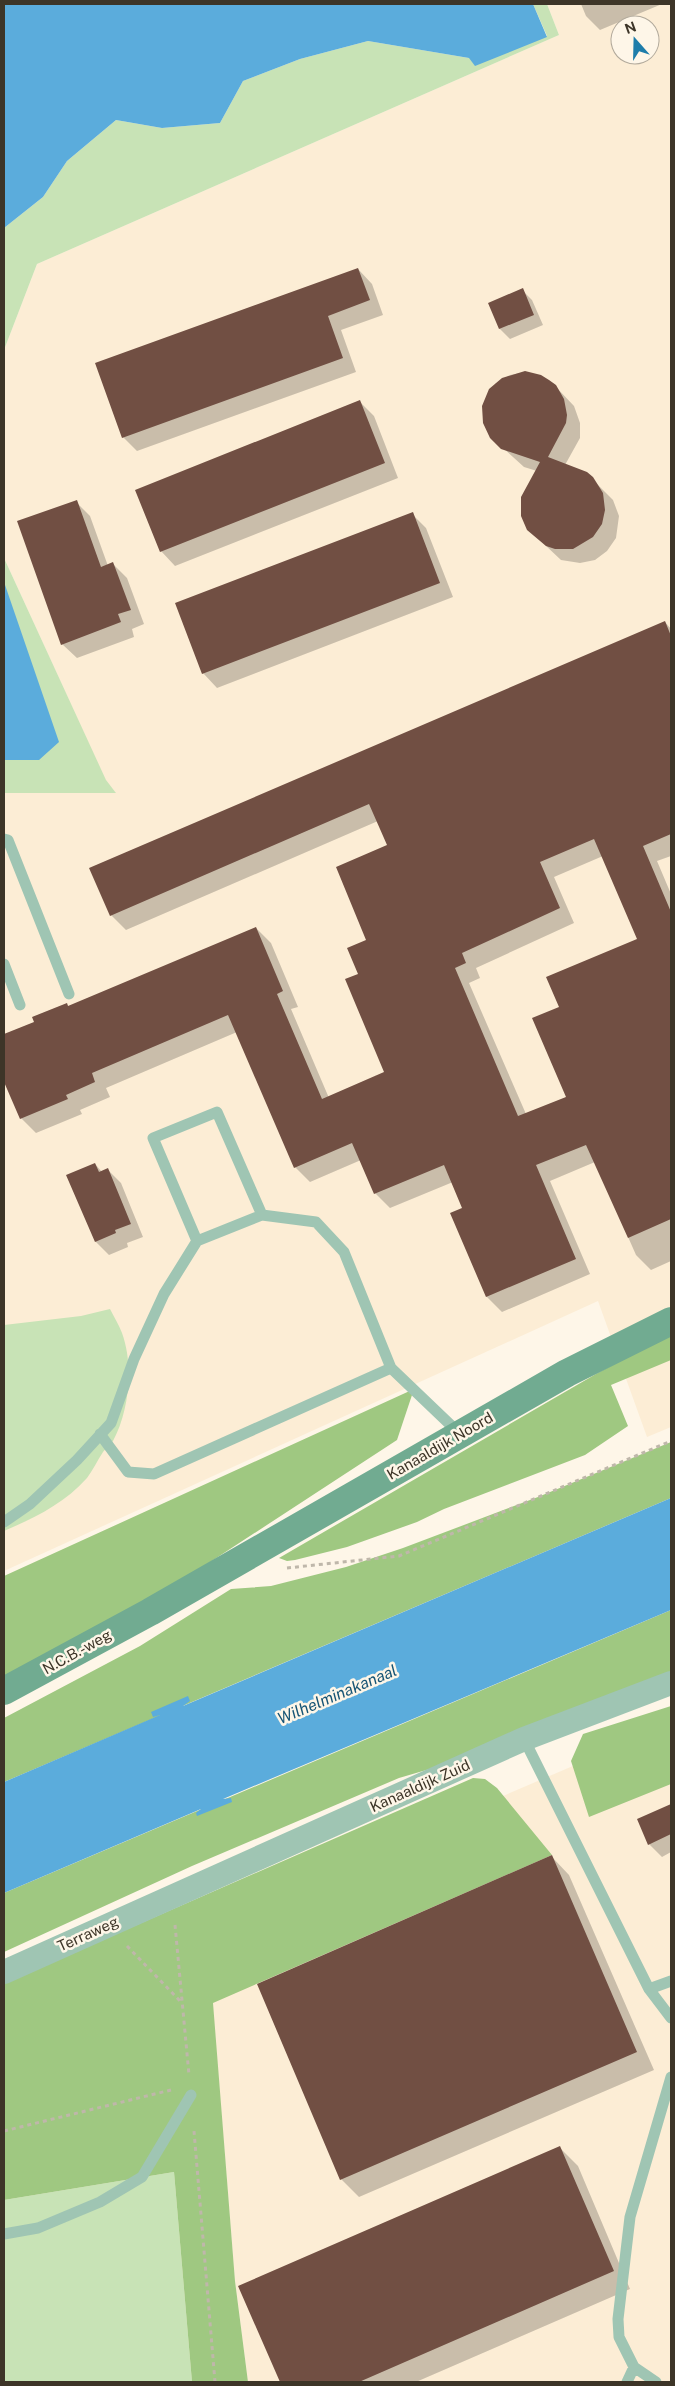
<svg xmlns="http://www.w3.org/2000/svg" width="675" height="2386" viewBox="0 0 675 2386" font-family="'Public Sans',sans-serif">
<rect width="100%" height="100%" fill="#fef6e8"/>
<path fill="#fcedd5" fill-rule="evenodd" d="M 547,4 L 671,4 L 671,1427 L 647,1437 L 598,1301 L 4,1571 L 4,793 L 115,792 L 106,781 L 4,558 L 4,350 L 37,264 L 559,35 ZM 620,25 L 650,25 L 650,55 L 620,55 Z
M 671,1724 L 671,2382 L 248,2382 L 235,2281 L 206,1923 Z"/>
<path fill="#c8e3b6" d="M 533,4 L 547,4 L 559,35 L 37,264 L 4,350 L 4,228 L 43,197 L 67,161 L 116,120 L 162,128 L 220,123 L 243,81 L 300,59 L 368,41 L 469,58 L 547,36 Z
M 4,558 L 106,780 L 116,793 L 4,793 L 4,760 L 39,760 L 4,582 Z
M 110,1309 C 114,1317 119,1325 122,1333 C 134,1366 129,1411 113,1441 C 110,1445 106,1448 103,1452 C 97,1461 93,1470 87,1478 C 64,1504 34,1518 4,1531 L 4,1325 L 81,1316 Z
M 174,2172 L 192,2382 L 4,2382 L 4,2200 Z"/>
<path fill="#9fc881" d="M 671,1333 L 671,1360 L 611,1385 L 628,1426 L 585,1455 L 444,1509 L 417,1522 L 347,1547 L 295,1560 L 287,1561 L 279,1558 L 596,1374 Z
M 414,1389 L 397,1440 L 172,1587 L 4,1680 L 4,1576 Z
M 671,1442 L 671,1498 L 4,1782 L 4,1718 L 140,1646 L 231,1589 L 271,1586 L 346,1567 L 403,1548 L 538,1497 Z
M 671,1610 L 671,1676 L 440,1766 L 399,1778 L 192,1866 L 4,1952 L 4,1893 Z
M 671,1706 L 671,1784 L 589,1817 L 571,1761 L 583,1734 Z
M 473,1778 L 485,1779 L 497,1788 L 552,1855 L 213,2003 L 235,2281 L 248,2382 L 192,2382 L 174,2172 L 4,2200 L 4,1983 Z"/>
<path fill="#5bacdc" d="M 4,4 L 533,4 L 547,37 L 475,66 L 469,58 L 368,41 L 300,59 L 243,81 L 220,123 L 162,128 L 116,120 L 67,161 L 43,197 L 4,228 Z
M 4,582 L 59,742 L 39,760 L 4,760 Z
M 671,1498 L 671,1610 L 223,1799 L 231,1798 L 232,1802 L 197,1816 L 196,1813 L 201,1809 L 4,1893 L 4,1782 L 160,1715 L 153,1717 L 151,1712 L 188,1696 L 190,1701 L 183,1706 Z"/>
<path fill="#0003" fill-rule="evenodd" d="M 581,4 L 662,4 L 600,30 L 586,16 Z
M 358,269 L 372,284 L 383,315 L 341,330 L 356,372 L 137,451 L 123,437 Z
M 522,290 L 532,300 L 543,325 L 510,339 L 500,329 L 490,303 Z
M 525,372 L 555,386 L 574,406 L 580,423 L 580,438 L 565,465 L 587,474 L 613,500 L 619,516 L 616,538 L 607,551 L 595,560 L 580,563 L 561,560 L 528,529 L 537,471 L 524,467 L 491,437 L 495,384 L 510,375 Z
M 360,402 L 374,416 L 398,478 L 175,566 L 161,551 Z
M 76,502 L 90,516 L 108,566 L 113,564 L 127,578 L 144,624 L 132,629 L 134,637 L 77,658 L 62,644 Z
M 412,514 L 426,528 L 453,597 L 217,688 L 203,673 Z
M 665,622 L 671,629 L 671,856 L 657,861 L 671,894 L 671,1261 L 651,1270 L 636,1255 L 595,1162 L 550,1181 L 590,1274 L 502,1312 L 487,1297 L 452,1214 L 464,1208 L 453,1182 L 390,1208 L 375,1193 L 361,1160 L 310,1182 L 295,1167 L 237,1032 L 106,1088 L 110,1097 L 80,1110 L 82,1114 L 36,1133 L 21,1118 L 4,1068 L 4,1035 L 36,1022 L 66,1004 L 69,1007 L 256,928 L 271,943 L 298,1007 L 291,1009 L 329,1098 L 386,1073 L 360,974 L 388,846 L 378,821 L 126,930 L 111,915 ZM 603,856 L 638,939 L 561,1007 L 567,1097 L 526,1114 L 469,983 L 480,978 L 476,968 L 574,923 L 554,877 Z
M 95,1164 L 102,1172 L 108,1170 L 121,1183 L 143,1237 L 127,1243 L 128,1247 L 109,1255 L 96,1242 Z
M 671,1805 L 671,1852 L 662,1857 L 649,1844 L 638,1820 Z
M 552,1857 L 569,1875 L 654,2070 L 359,2197 L 341,2179 L 258,1984 Z
M 560,2148 L 578,2166 L 630,2289 L 416,2382 L 281,2382 L 240,2287 Z"/>
<path fill="#714f43" fill-rule="evenodd" d="M 358,268 L 370,300 L 328,316 L 343,358 L 122,438 L 95,363 Z
M 523,288 L 534,315 L 499,329 L 488,303 Z
M 525,371 L 541,375 L 549,380 L 556,385 L 564,399 L 567,415 L 566,423 L 548,457 L 587,472 L 593,477 L 603,493 L 605,510 L 602,524 L 593,537 L 573,549 L 555,549 L 546,546 L 527,530 L 521,516 L 521,497 L 540,462 L 501,449 L 490,438 L 483,423 L 482,406 L 489,389 L 502,378 Z
M 360,400 L 385,463 L 160,552 L 135,490 Z
M 77,500 L 101,567 L 113,562 L 131,610 L 118,614 L 121,622 L 61,645 L 17,521 Z
M 413,512 L 440,583 L 202,674 L 175,603 Z
M 665,621 L 671,636 L 671,834 L 643,846 L 671,912 L 671,1219 L 628,1238 L 586,1145 L 536,1165 L 576,1259 L 486,1297 L 450,1213 L 462,1208 L 444,1165 L 374,1194 L 352,1143 L 294,1168 L 228,1015 L 92,1073 L 95,1082 L 66,1095 L 68,1099 L 20,1119 L 4,1082 L 4,1034 L 34,1022 L 32,1017 L 67,1003 L 68,1006 L 256,927 L 283,991 L 277,994 L 322,1099 L 384,1072 L 345,979 L 358,974 L 347,948 L 366,940 L 336,867 L 387,845 L 369,804 L 110,916 L 89,868 ZM 594,839 L 637,939 L 546,977 L 559,1007 L 532,1018 L 566,1097 L 518,1116 L 455,968 L 466,963 L 462,953 L 560,908 L 540,862 Z
M 95,1163 L 99,1172 L 108,1168 L 131,1224 L 115,1230 L 116,1233 L 95,1242 L 66,1175 Z
M 671,1804 L 671,1834 L 648,1845 L 637,1819 Z
M 552,1855 L 637,2052 L 340,2180 L 257,1984 Z
M 560,2146 L 614,2271 L 359,2382 L 280,2382 L 238,2286 Z"/>
<g fill="none" stroke-linecap="round" stroke-linejoin="round">
<path stroke="#bfb7aa" stroke-width="3" stroke-dasharray="4 4" stroke-linecap="butt" d="M 287,1568 L 399,1556 L 671,1441
M 175,1925 L 189,2075
M 127,1946 L 182,2003
M 4,2131 L 171,2090
M 194,2131 L 215,2382"/>
<path stroke="#9fc5b3" stroke-width="11" d="M 4,839 L 8,840 L 69,994
M 4,964 L 20,1005
M 391,1368 L 460,1434
M 100,1434 L 128,1472 L 154,1474 L 391,1368 L 344,1252 L 316,1222 L 262,1215
M 4,1522 L 30,1504 L 77,1460 L 111,1423 L 134,1359 L 164,1294 L 197,1241 L 262,1215 L 217,1112 L 153,1138 L 197,1241
M 524,1739 L 649,1989 L 671,2018
M 649,1989 L 671,1981
M 4,2234 L 38,2228 L 100,2202 L 142,2177 L 191,2095
M 627,2382 L 634,2367
M 656,2382 L 634,2367 L 619,2337 L 618,2319 L 630,2217 L 671,2077"/>
<path stroke="#9fc5b3" stroke-width="24" d="M 4,1972 L 524,1739 L 671,1683"/>
<path stroke="#71ab91" stroke-width="28" d="M 4,1691 L 150,1612 L 567,1373 L 671,1321"/>
</g>
<g text-anchor="middle" stroke-width="5" stroke-linejoin="round" paint-order="stroke">
<g font-size="15" fill="#3d3528" stroke="#fef6e8">
<text transform="translate(440 1446) rotate(-30)" y="5">Kanaaldijk Noord</text>
<text transform="translate(77 1652) rotate(-29)" y="5">N.C.B.-weg</text>
<text transform="translate(420 1786) rotate(-24)" y="5">Kanaaldijk Zuid</text>
<text transform="translate(88 1934) rotate(-24)" y="5">Terraweg</text>
</g>
<g font-size="16" font-style="italic" fill="#165475" stroke="#fef6e8">
<text transform="translate(337 1694) rotate(-23)" y="6">Wilhelminakanaal</text>
</g>
</g>
<rect width="675" height="2386" fill="none" stroke="#3d3528" stroke-width="10"/>
<g transform="translate(635 40) rotate(340)"><circle r="24" fill="#fef6e8" stroke="#b1a99b"/>
<path d="M0-4L9 19L0 12L-9 19Z" fill="#1e7daa"/>
<text y="-8" font-size="14" font-weight="bold" text-anchor="middle" fill="#3d3528">N</text>
</g>
</svg>
